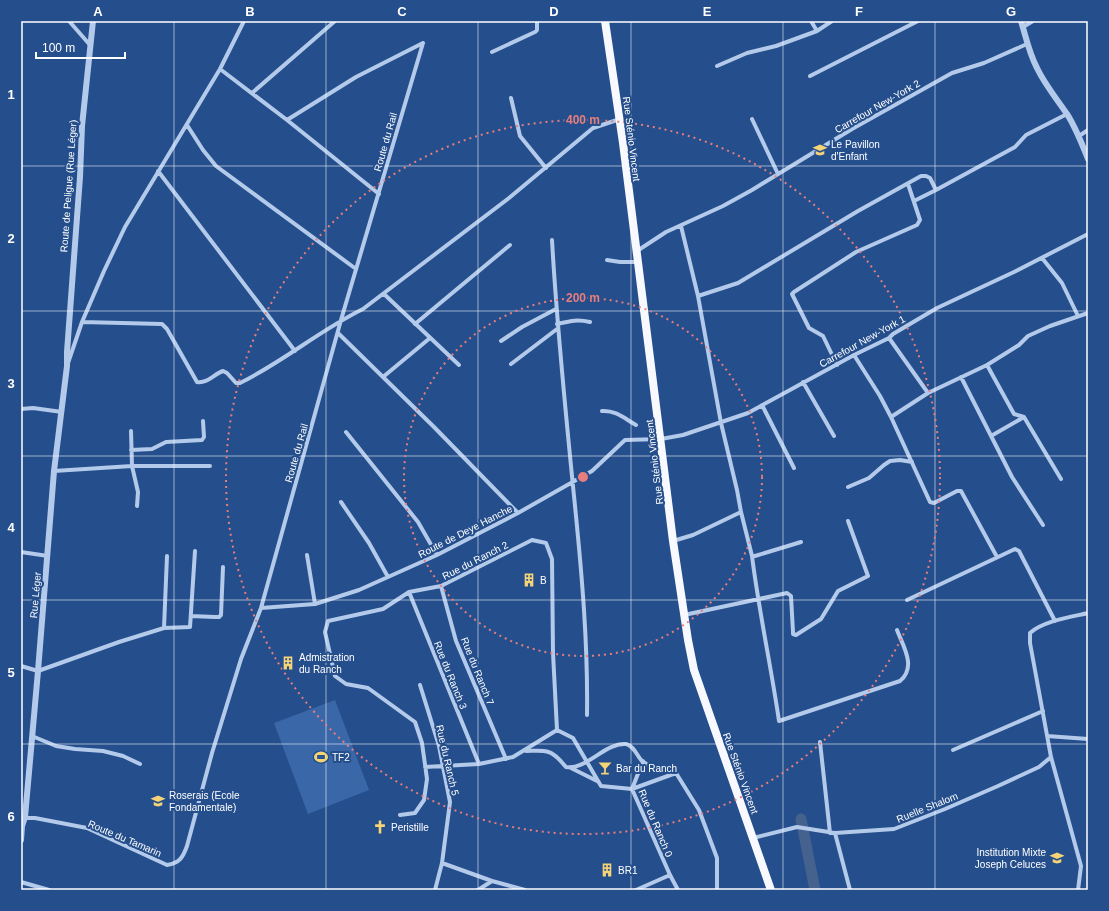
<svg xmlns="http://www.w3.org/2000/svg" width="1109" height="911" viewBox="0 0 1109 911" font-family="Helvetica,sans-serif">
<rect width="100%" height="100%" fill="#254e8c"/>
<path fill="#3967a8" d="M 335,700 L 369,790 L 308,814 L 274,723 Z"/>
<g fill="none" stroke-linecap="round" stroke-linejoin="round">
<path stroke="#45628e" stroke-width="11" d="M 801,819 L 815,890"/>
<path stroke="#b3caea" stroke-width="4" d="M 69,21 L 90,45
M 811,21 L 817,31
M 1023,27 L 1033,21
M 492,52 L 535,32 L 537,30 L 537,21
M 717,66 L 747,53 L 776,46 L 817,31 L 832,21
M 220,69 L 287,120 L 379,194
M 810,76 L 918,21
M 252,93 L 335,21
M 511,98 L 520,136 L 546,168
M 752,119 L 778,174
M 287,120 L 356,77 L 423,43
M 187,125 L 203,150 L 216,166 L 356,269
M 1079,136 L 1088,130
M 158,171 L 295,351
M 914,201 L 936,190
M 552,240 C 557,329 566,417 575,506 C 582,576 588,644 587,715
M 637,251 L 666,232 L 723,206 L 752,190 L 852,129 L 952,73 L 984,63 L 1027,44
M 1042,258 L 1062,283 L 1078,316
M 607,260 L 620,262 L 638,262
M 384,294 L 459,365
M 698,296 L 738,283 L 858,211 L 921,176 L 926,176 L 930,178 L 936,190 L 1015,147 L 1026,135 L 1067,114
M 82,322 L 162,324 L 167,329 L 197,382 C 207,384 214,374 223,371 L 227,373 L 236,383 L 240,383 C 283,362 320,330 363,309 L 509,198 L 593,128 L 620,119
M 415,324 L 510,245
M 557,324 C 570,321 577,319 590,322
M 338,333 L 434,427 L 518,513
M 889,338 L 928,393 L 987,365 L 1019,345 L 1028,336 L 1050,326 L 1088,313
M 501,341 L 522,327 L 556,309
M 854,355 L 880,396 L 891,417 L 930,502 L 934,503 L 957,491 L 961,491 L 997,557
M 68,363 L 82,322 L 104,271 L 125,227 L 220,69 L 244,21
M 511,364 L 557,329
M 837,365 L 823,336 L 809,328 L 792,294 L 794,292 L 856,252 L 917,225 L 920,220 L 908,184
M 987,365 L 1014,414 L 1024,417
M 383,377 L 430,338
M 961,377 L 1012,477 L 1043,525
M 803,382 L 834,436
M 762,405 L 794,468
M 21,409 L 33,408 L 62,412
M 602,411 C 616,410 625,419 636,425
M 891,417 L 928,393
M 131,431 L 132,466 L 138,492 L 137,506
M 346,432 L 418,522 L 437,555
M 991,436 L 1024,417 L 1061,479
M 131,450 L 152,449 L 166,442 L 202,440 L 204,437 L 203,421
M 54,471 L 132,466 L 210,466
M 848,487 L 869,478 L 884,465 L 890,461 L 900,460 L 912,462
M 341,502 L 369,543 L 388,577
M 741,512 L 752,556 L 755,556 L 801,542
M 673,541 L 693,535 L 741,512 L 737,490 L 721,423 L 698,296 L 681,226
M 21,552 L 48,556
M 307,555 L 315,604
M 752,556 C 759,612 771,666 779,721 L 900,681 C 917,667 903,646 897,630
M 441,586 L 456,641 L 506,759
M 409,592 L 479,764
M 907,600 L 1015,549 L 1019,551 L 1055,621
M 261,608 L 315,604 L 359,590 L 437,555 L 518,513 L 592,471 L 625,440 L 661,439 L 683,435 L 748,413 L 854,355 L 889,338 L 893,334 L 937,308 L 1014,272 L 1088,234
M 684,615 L 787,593 L 791,596 L 793,632 L 793,634 L 796,635 L 821,619 L 838,591 L 868,576 L 848,521
M 191,616 L 215,617 L 219,617 L 221,615 L 223,567
M 164,628 L 190,627 L 195,551
M 21,666 L 38,671 L 119,642 L 164,628 L 167,556
M 420,685 L 439,746 L 450,802 L 442,863 L 435,890
M 32,736 L 56,746 L 75,749 L 103,751 L 123,756 L 140,764
M 1047,736 L 1088,739
M 820,742 L 830,833
M 953,750 L 1043,711
M 526,751 C 535,751 547,749 554,755 C 559,758 562,763 566,767 C 585,771 606,742 626,744 C 635,746 637,757 643,762 C 653,769 664,770 676,773
M 425,767 L 479,764 L 513,757 L 557,730 L 573,738 L 601,786 L 632,789 L 643,761
M 571,768 L 597,781
M 400,815 L 415,813 L 424,800 L 427,779 L 422,743 L 415,722 L 368,688 L 346,684 L 335,676 L 325,632 L 328,621 L 383,609 L 409,592 L 441,586 L 532,540 L 546,543 L 552,559 L 553,653 L 557,730
M 21,818 L 35,818 L 87,828 L 167,865 C 180,863 183,857 187,846 L 212,753 L 241,659 L 261,608 L 341,320 L 423,43
M 835,833 L 850,890
M 753,838 L 797,827 L 835,833 L 894,829 L 945,809 L 998,786 L 1039,767 L 1051,757
M 442,863 L 492,881 L 525,890
M 21,882 L 49,890
M 478,890 L 492,881
M 636,890 L 670,875
M 678,890 L 670,875 L 632,789 L 676,773 L 699,810 L 717,858 L 717,890
M 1078,890 L 1081,866 L 1051,757 L 1030,643 L 1030,633 C 1043,621 1071,617 1088,613"/>
<path stroke="#b3caea" stroke-width="6" d="M 1021,21 C 1026,37 1029,53 1037,68 C 1045,85 1057,99 1067,114 C 1076,128 1082,144 1088,159
M 21,840 L 22,826 L 25,817 L 38,671 L 54,471 L 67,366 L 67,352 L 80,177 L 82,126 L 93,21"/>
<path stroke="#f7f9fe" stroke-width="8" d="M 605,21 L 623,143 L 673,541 L 688,640 L 694,670 L 771,890"/>
</g>
<path fill="none" stroke="#fff" stroke-width="1" stroke-opacity="0.55" d="M 174,21 L 174,890M 326,21 L 326,890M 478,21 L 478,890M 631,21 L 631,890M 783,21 L 783,890M 935,21 L 935,890M 21,166 L 1088,166M 21,311 L 1088,311M 21,456 L 1088,456M 21,600 L 1088,600M 21,744 L 1088,744"/>
<g fill="none" stroke="#e67e7e" stroke-width="2" stroke-dasharray="2 4">
<circle cx="583" cy="477" r="179"/>
<circle cx="583" cy="477" r="357"/>
</g>
<defs>
<g id="school-bare" transform="scale(1.08)"><path d="M0-5L7-2L0 1L-7-2ZM-4 1L0 2.5L4 1V4Q0 6-4 4Z" fill="#f4d477" stroke="#254e8c" stroke-width="2.5" paint-order="stroke"/></g>
<g id="building-bare" transform="scale(1.08)"><path d="M-4-6H4V6H1V3H-1V6H-4ZM-2.5-4.3h1.7v1.8h-1.7ZM.8-4.3h1.7v1.8H.8ZM-2.5-1h1.7V.8h-1.7ZM.8-1h1.7V.8H.8Z" fill="#f4d477" stroke="#254e8c" stroke-width="2.5" paint-order="stroke"/></g>
<g id="stadium-bare" transform="scale(1.08)"><path d="M0-5a6.5 5 0 1 0 0 10a6.5 5 0 1 0 0-10ZM-3.5-1.8h7v3.6h-7Z" fill="#f4d477" stroke="#254e8c" stroke-width="2.5" paint-order="stroke"/></g>
<g id="bar-bare" transform="scale(1.08)"><path d="M-6-5H6L.8 .8V4.5H3.5V6h-7V4.5H-.8V.8Z" fill="#f4d477" stroke="#254e8c" stroke-width="2.5" paint-order="stroke"/></g>
<g id="church-bare" transform="scale(1.08)"><path d="M-1.2-6h2.4v3.5h3.3v2.4h-3.3V6h-2.4V-.1h-3.3v-2.4h3.3Z" fill="#f4d477" stroke="#254e8c" stroke-width="2.5" paint-order="stroke"/></g>
</defs>
<g fill-rule="evenodd">
<use href="#school-bare" x="820" y="150"/>
<use href="#building-bare" x="529" y="580"/>
<use href="#building-bare" x="288" y="663"/>
<use href="#stadium-bare" x="321" y="757"/>
<use href="#bar-bare" x="605" y="768"/>
<use href="#school-bare" x="158" y="801"/>
<use href="#church-bare" x="380" y="827"/>
<use href="#school-bare" x="1057" y="858"/>
<use href="#building-bare" x="607" y="870"/>
</g>
<g text-anchor="middle" stroke-width="4" stroke-linejoin="round" paint-order="stroke">
<g font-size="10" fill="#fff" stroke="#254e8c">
<text transform="translate(877 106) rotate(-30)" y="4">Carrefour New-York 2</text>
<text transform="translate(632 139) rotate(83)" y="4">Rue Sténio Vincent</text>
<text transform="translate(385 142) rotate(-74)" y="4">Route du Rail</text>
<text transform="translate(68 186) rotate(-86)" y="4">Route de Peligue (Rue Léger)</text>
<text transform="translate(862 341) rotate(-29)" y="4">Carrefour New-York 1</text>
<text transform="translate(296 453) rotate(-74)" y="4">Route du Rail</text>
<text transform="translate(654 462) rotate(-97)" y="4">Rue Sténio Vincent</text>
<text transform="translate(465 531) rotate(-27)" y="4">Route de Deye Hanche</text>
<text transform="translate(475 560) rotate(-27)" y="4">Rue du Ranch 2</text>
<text transform="translate(35 595) rotate(-85)" y="4">Rue Léger</text>
<text transform="translate(478 671) rotate(68)" y="4">Rue du Ranch 7</text>
<text transform="translate(451 675) rotate(68)" y="4">Rue du Ranch 3</text>
<text transform="translate(448 760) rotate(77)" y="4">Rue du Ranch 5</text>
<text transform="translate(741 773) rotate(70)" y="4">Rue Sténio Vincent</text>
<text transform="translate(927 807) rotate(-22)" y="4">Ruelle Shalom</text>
<text transform="translate(656 823) rotate(67)" y="4">Rue du Ranch 0</text>
<text transform="translate(125 838) rotate(23)" y="4">Route du Tamarin</text>
</g>
<g font-size="10" fill="#fff" stroke="#254e8c" text-anchor="start">
<text x="831" y="148">Le Pavillon<tspan x="831" dy="12">d'Enfant</tspan></text>
<text x="540" y="584">B</text>
<text x="299" y="661">Admistration<tspan x="299" dy="12">du Ranch</tspan></text>
<text x="332" y="761">TF2</text>
<text x="616" y="772">Bar du Ranch</text>
<text x="169" y="799">Roserais (Ecole<tspan x="169" dy="12">Fondamentale)</tspan></text>
<text x="391" y="831">Peristille</text>
<text x="1046" y="856" text-anchor="end">Institution Mixte<tspan x="1046" dy="12">Joseph Celuces</tspan></text>
<text x="618" y="874">BR1</text>
</g>
</g>
<circle cx="583" cy="477" r="6" fill="#e67e7e" stroke="#254e8c" stroke-width="2"/>
<g font-size="12" text-anchor="middle" font-weight="bold" fill="#e67e7e" stroke="#254e8c" stroke-width="4" stroke-linejoin="round" paint-order="stroke">
<text x="583" y="124">400 m</text>
<text x="583" y="302">200 m</text>
</g>
<rect width="1109" height="911" fill="none" stroke="#254e8c" stroke-width="44"/>
<path d="M36 52v6h89v-6" fill="none" stroke="#ffffff" stroke-width="2"/>
<text x="42" y="52" font-size="12" fill="#ffffff" stroke="#254e8c" stroke-width="3" paint-order="stroke">100 m</text>
<rect x="22" y="22" width="1065" height="867" fill="none" stroke="#fff" stroke-width="1.5"/>
<g font-size="13" text-anchor="middle" font-weight="bold" fill="#fff">
<text x="98" y="16">A</text>
<text x="250" y="16">B</text>
<text x="402" y="16">C</text>
<text x="554" y="16">D</text>
<text x="707" y="16">E</text>
<text x="859" y="16">F</text>
<text x="1011" y="16">G</text>
<text x="11" y="99">1</text>
<text x="11" y="243">2</text>
<text x="11" y="388">3</text>
<text x="11" y="532">4</text>
<text x="11" y="677">5</text>
<text x="11" y="821">6</text>
</g>
</svg>
